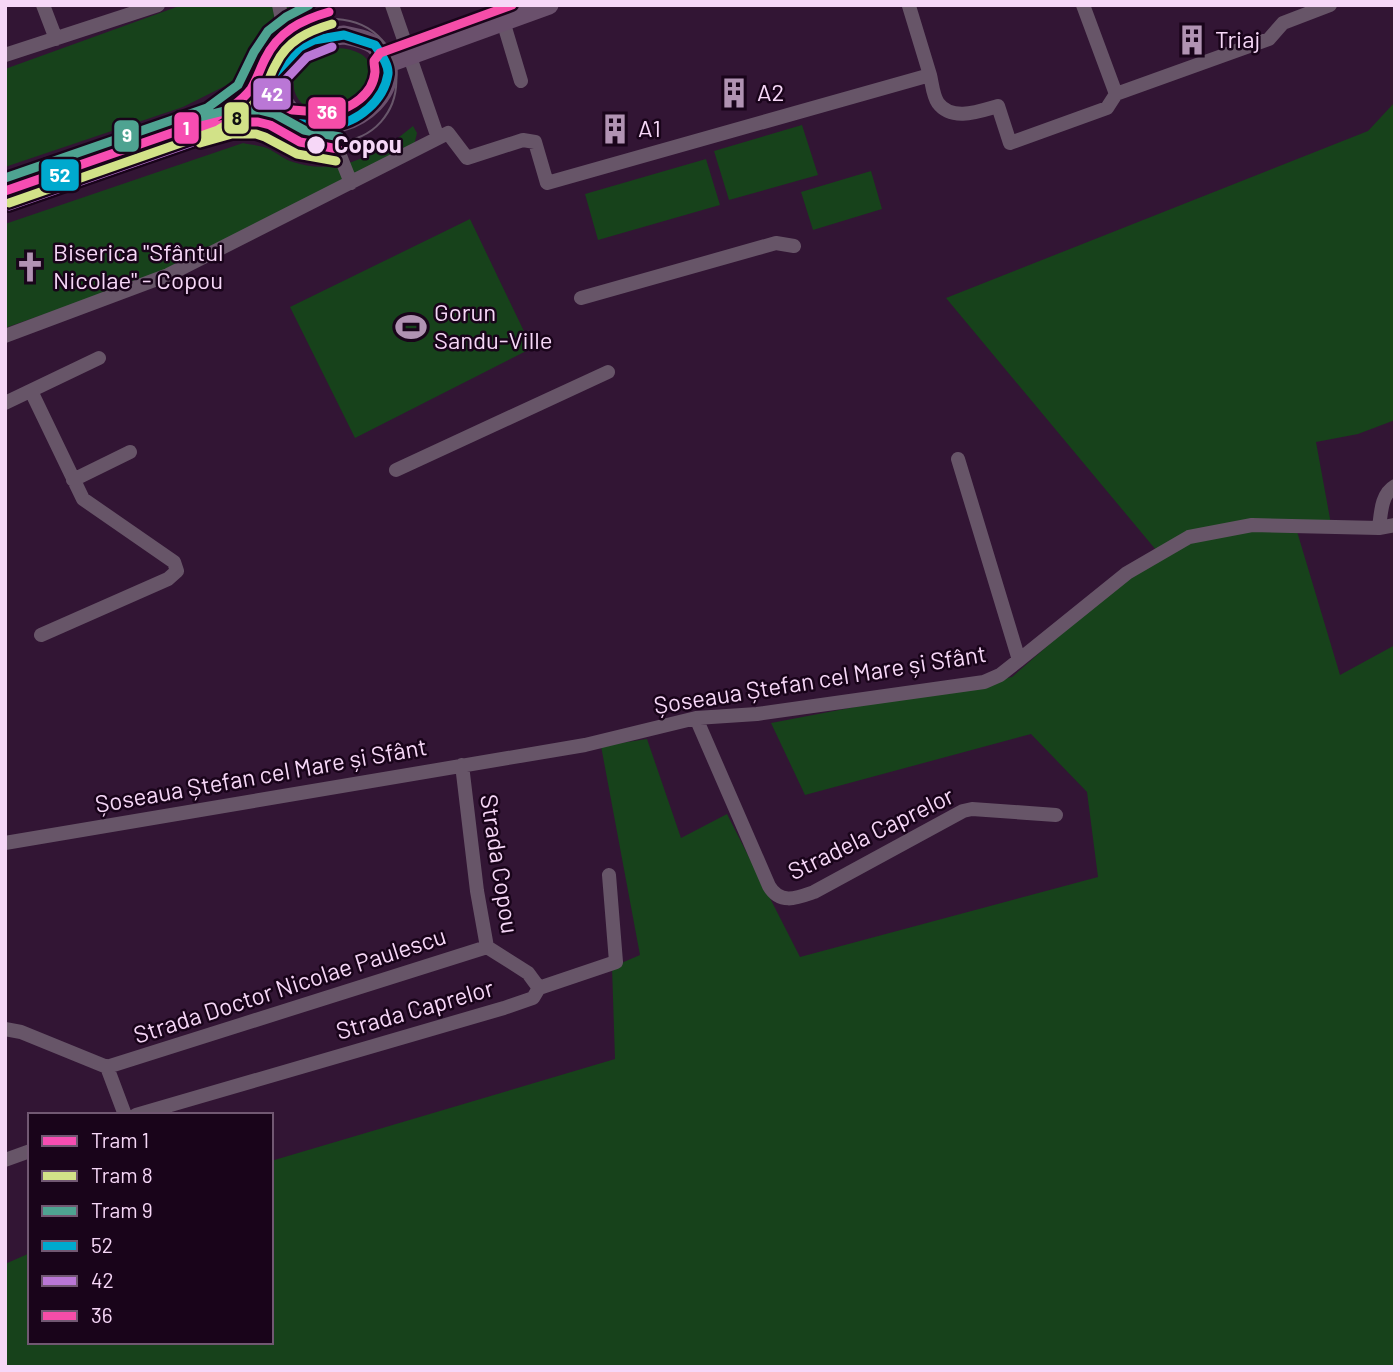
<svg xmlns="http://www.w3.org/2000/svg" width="1400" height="1372" viewBox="0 0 1400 1372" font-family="Barlow,sans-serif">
<rect width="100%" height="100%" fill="#321534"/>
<path fill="#17421b" d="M 182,5 L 300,5 L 275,15 L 256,42 L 244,67 L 229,84 L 183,107 L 5,167 L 5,69 Z
M 337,48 C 356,49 373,55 372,78 C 372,91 362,101 350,106 C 292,134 265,59 337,48 Z
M 1395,102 L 1395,420 L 1358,434 L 1316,442 L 1331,524 L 1251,522 L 1156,550 L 946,298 L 1368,131 Z
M 802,125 L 818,175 L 729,200 L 714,151 Z
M 413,126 L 417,133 L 414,145 L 159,274 L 5,328 L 5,224 L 243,143 C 251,145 261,145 269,149 C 277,153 285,160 293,162 C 337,177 380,154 413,126 Z
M 706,159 L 720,205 L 598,240 L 585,194 Z
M 871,171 L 882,209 L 813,230 L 801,192 Z
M 470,219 L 532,348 L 355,438 L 290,307 Z
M 1252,528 L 1296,528 L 1340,675 L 1395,645 L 1395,1367 L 5,1367 L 5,1264 L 30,1253 L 30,1342 L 271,1342 L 271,1161 L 615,1059 L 612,967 L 640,955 L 601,746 L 647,739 L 681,838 L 727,814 L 800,957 L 1098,877 L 1087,792 L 1031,734 L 805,795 L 771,723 L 1012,677 L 1128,575 L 1189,540 Z"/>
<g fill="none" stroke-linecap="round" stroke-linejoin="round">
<path stroke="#675568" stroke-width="14" d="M 43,5 L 56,39
M 279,5 L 290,58
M 392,5 L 438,138
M 1083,5 L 1116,94 L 1269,39 L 1283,23 L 1330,5
M 909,6 L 930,75
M 503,21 L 521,81
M 5,55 L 158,5
M 332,125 L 335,143 L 351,183
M 581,298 L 776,243 L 794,246
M 5,336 L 168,275 L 448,133 L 467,158 L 523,140 L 535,142 L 547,183 L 930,75 C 932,83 933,96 938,103 C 952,122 980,111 998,106 L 1010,143 L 1107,108 L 1116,94
M 31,391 L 83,499 L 174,562 L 177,571 L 168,579 L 41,635
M 5,403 L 99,358
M 958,459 L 1019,660
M 396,470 L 608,372
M 73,480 L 130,452
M 1379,528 C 1381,513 1381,494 1395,486
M 696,718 L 769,886 C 780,905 797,898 814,892 L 963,811 L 972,809 L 1056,815
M 462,765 L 477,891 L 487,947 L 528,973 L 539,988
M 5,843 L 585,745 L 696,718 L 757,714 L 984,682 L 1000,675 L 1019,660 L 1127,573 L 1189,537 L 1252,525 L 1379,528 L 1395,525
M 5,1029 L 21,1032 L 107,1067
M 107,1067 L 487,947
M 107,1067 L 125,1115
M 136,1115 L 504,1008 L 533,998 L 539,988 L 616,962 L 609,875
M 5,1160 L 30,1151"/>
<path stroke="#6a506c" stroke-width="19" d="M 344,35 C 354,37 366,39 374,45 C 417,79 354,142 302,120 C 293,116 284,105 282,96 C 274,55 308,38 344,35 Z
M 386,64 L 549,5
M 214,122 L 254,119 L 307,122
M 5,194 L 214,122 L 264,85 L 283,67"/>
<path stroke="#68566a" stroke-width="2" d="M 253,85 C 266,70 273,50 287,36 C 299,24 319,18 336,19 C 418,24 415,138 336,142 C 314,144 290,132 269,125"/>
<g stroke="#19041a" stroke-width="14">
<path id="bus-1" d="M 344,35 L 375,45 C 380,53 389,64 388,74 C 384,100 358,123 332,125 C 308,127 281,120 257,119 C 243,119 228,121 214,122 L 264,85 L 300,47 L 314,40 Z
M 5,194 L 214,122
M 5,194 L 214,122"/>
</g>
<g stroke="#19041a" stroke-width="14">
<path id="bus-2" d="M 209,136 L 254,131 L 331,137
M 9,206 L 219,133 L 272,94 L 307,57 L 332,47"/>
</g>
<g stroke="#19041a" stroke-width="14">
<path id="bus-3" d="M 5,181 L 211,110 L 254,107 L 331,113 C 351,108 373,95 375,72 C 375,68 374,65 374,61 L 380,53 L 512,5"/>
</g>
<use href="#bus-1" stroke="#00a9ce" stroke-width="9"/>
<use href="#bus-2" stroke="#ba77d6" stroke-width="9"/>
<use href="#bus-3" stroke="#f54da8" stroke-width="9"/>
<g stroke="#19041a" stroke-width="14">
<path id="tram-1" d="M 196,131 L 231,122 L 258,122 L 270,125 L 300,142 L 338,149
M 5,191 L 212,119 C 226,111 241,102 251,89 C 257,79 260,69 265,59 C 278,32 301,20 329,12"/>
</g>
<g stroke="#19041a" stroke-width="14">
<path id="tram-2" d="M 200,143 L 232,134 L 256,134 L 265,137 L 297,154 L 336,161
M 9,203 L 218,130 C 234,120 251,110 261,95 C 268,85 270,74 276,64 C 287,41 308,31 332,24"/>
</g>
<g stroke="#19041a" stroke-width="14">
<path id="tram-3" d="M 192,119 L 228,110 L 259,110 L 275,114 L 304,130 L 340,137
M 5,178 L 207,108 L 238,85 L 254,52 L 268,31 L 286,17 L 309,5"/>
</g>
<use href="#tram-1" stroke="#f74db2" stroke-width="9"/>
<use href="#tram-2" stroke="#d2e288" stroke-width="9"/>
<use href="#tram-3" stroke="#4ea391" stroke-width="9"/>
</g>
<defs>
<g id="building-bare" transform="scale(2.415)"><path d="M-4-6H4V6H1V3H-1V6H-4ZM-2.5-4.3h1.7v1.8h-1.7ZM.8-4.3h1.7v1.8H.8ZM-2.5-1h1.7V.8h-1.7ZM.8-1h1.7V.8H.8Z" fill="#b193b3" stroke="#19041a" stroke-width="2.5" paint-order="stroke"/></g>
<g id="church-bare" transform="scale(2.415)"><path d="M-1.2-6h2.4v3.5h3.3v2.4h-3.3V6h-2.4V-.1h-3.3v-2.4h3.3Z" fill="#b193b3" stroke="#19041a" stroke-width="2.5" paint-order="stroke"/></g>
<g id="stadium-bare" transform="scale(2.415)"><path d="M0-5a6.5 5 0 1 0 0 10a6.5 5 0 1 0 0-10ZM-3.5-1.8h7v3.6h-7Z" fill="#b193b3" stroke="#19041a" stroke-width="2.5" paint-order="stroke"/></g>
</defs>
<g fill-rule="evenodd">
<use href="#building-bare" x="1192" y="40"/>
<use href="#building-bare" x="734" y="93"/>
<use href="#building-bare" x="615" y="129"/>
<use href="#church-bare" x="30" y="267"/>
<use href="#stadium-bare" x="411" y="327"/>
</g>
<circle fill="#f6d7f7" stroke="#19041a" stroke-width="2.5" cx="316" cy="145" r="10"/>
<g text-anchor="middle" stroke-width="5" stroke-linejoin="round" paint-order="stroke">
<g font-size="24" fill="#f6d7f7" stroke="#19041a" text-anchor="start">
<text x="1215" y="48">Triaj</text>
<text x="757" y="101">A2</text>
<text x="638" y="137">A1</text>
<text x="53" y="261">Biserica "Sfântul<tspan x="53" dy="28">Nicolae" - Copou</tspan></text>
<text x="434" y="321">Gorun<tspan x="434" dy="28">Sandu-Ville</tspan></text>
</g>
<g font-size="24" font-weight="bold" fill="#f6d7f7" stroke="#19041a" text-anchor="start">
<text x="334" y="153">Copou</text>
</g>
<g font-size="24" fill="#f6d7f7" stroke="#19041a">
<text transform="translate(820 680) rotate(-9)" y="8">Șoseaua Ștefan cel Mare și Sfânt</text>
<text transform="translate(261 776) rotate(-10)" y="8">Șoseaua Ștefan cel Mare și Sfânt</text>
<text transform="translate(871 834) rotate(-26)" y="8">Stradela Caprelor</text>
<text transform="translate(499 864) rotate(81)" y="8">Strada Copou</text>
<text transform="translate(290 986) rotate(-18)" y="8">Strada Doctor Nicolae Paulescu</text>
<text transform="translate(415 1010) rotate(-16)" y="8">Strada Caprelor</text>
</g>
</g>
<g stroke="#19041a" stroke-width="2.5">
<rect x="252" y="77" width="40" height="34" rx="7" fill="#ba77d6"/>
<rect x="307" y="96" width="40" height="34" rx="7" fill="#f54da8"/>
<rect x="223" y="101" width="27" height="34" rx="7" fill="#d2e288"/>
<rect x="173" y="111" width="27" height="34" rx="7" fill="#f74db2"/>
<rect x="113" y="119" width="27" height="34" rx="7" fill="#4ea391"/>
<rect x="40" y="158" width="40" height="34" rx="7" fill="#00a9ce"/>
</g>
<g font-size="19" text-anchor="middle" font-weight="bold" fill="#fff">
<text x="272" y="101">42</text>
<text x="327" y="119">36</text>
<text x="186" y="135">1</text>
<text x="127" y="142">9</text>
<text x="60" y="182">52</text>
</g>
<g font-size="19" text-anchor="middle" font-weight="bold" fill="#111">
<text x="237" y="125">8</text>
</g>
<rect width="1400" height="1372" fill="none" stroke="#f6d7f7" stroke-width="14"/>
<rect x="28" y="1113" width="245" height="231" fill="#19041a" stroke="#715872" stroke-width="2"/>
<rect x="42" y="1136" width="35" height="10" fill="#f74db2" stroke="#715872" stroke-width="2"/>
<text x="91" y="1148" font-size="21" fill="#f6d7f7">Tram 1</text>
<rect x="42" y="1171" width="35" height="10" fill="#d2e288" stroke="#715872" stroke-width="2"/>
<text x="91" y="1183" font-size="21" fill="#f6d7f7">Tram 8</text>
<rect x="42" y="1206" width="35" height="10" fill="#4ea391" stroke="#715872" stroke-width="2"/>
<text x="91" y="1218" font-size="21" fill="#f6d7f7">Tram 9</text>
<rect x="42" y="1241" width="35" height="10" fill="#00a9ce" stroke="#715872" stroke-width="2"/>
<text x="91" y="1253" font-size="21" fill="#f6d7f7">52</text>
<rect x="42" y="1276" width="35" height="10" fill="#ba77d6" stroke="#715872" stroke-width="2"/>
<text x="91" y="1288" font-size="21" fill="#f6d7f7">42</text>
<rect x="42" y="1311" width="35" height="10" fill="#f54da8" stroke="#715872" stroke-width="2"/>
<text x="91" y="1323" font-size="21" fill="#f6d7f7">36</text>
</svg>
